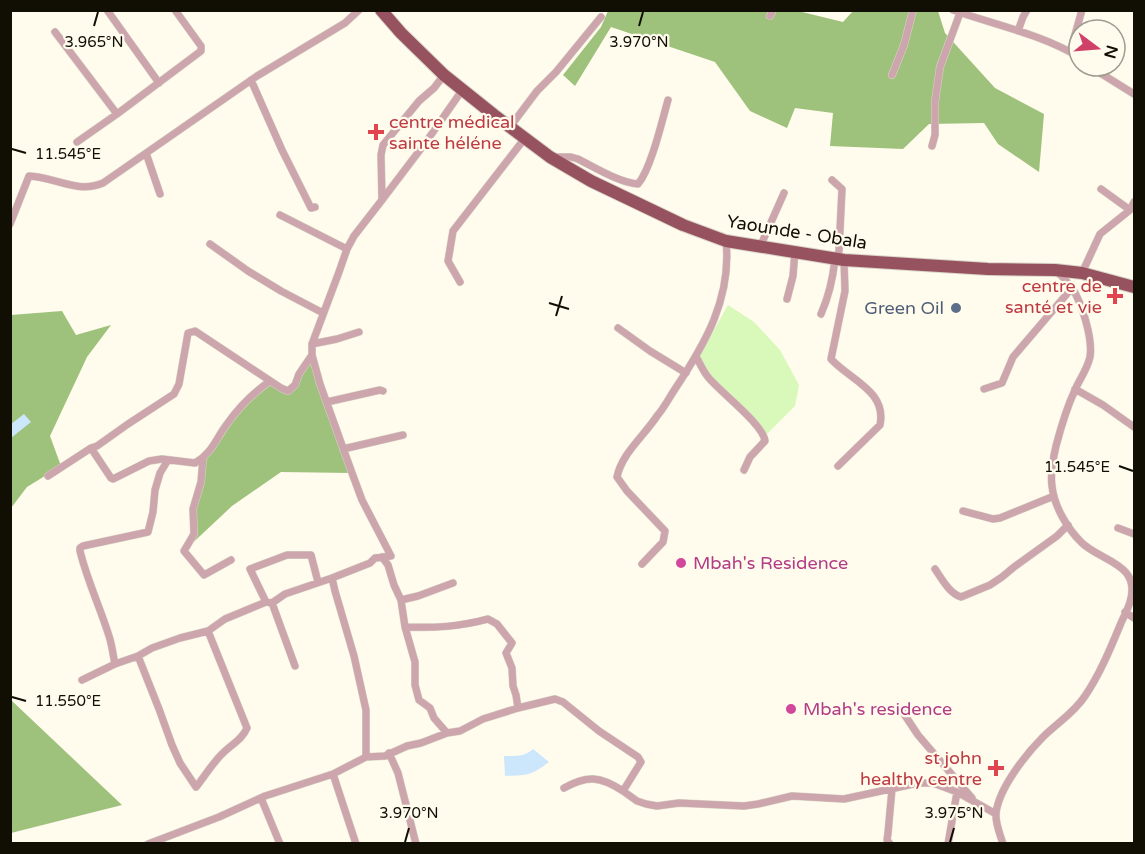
<svg xmlns="http://www.w3.org/2000/svg" width="1145" height="854" viewBox="0 0 1145 854" font-family="'Varela Round',sans-serif">
<rect width="100%" height="100%" fill="#fffbed"/>
<path fill="#d8f9b9" d="M 728,305 L 754,322 L 780,350 L 799,385 L 795,406 L 762,439 L 756,429 L 702,374 L 696,362 Z"/>
<path fill="#9ec17c" d="M 608,11 L 798,11 L 843,22 L 853,11 L 938,11 L 945,33 L 995,88 L 1044,114 L 1039,172 L 998,144 L 984,123 L 929,124 L 903,149 L 830,146 L 833,113 L 795,108 L 787,128 L 750,111 L 715,62 L 611,27 L 575,86 L 563,75 L 601,27 Z
M 62,311 L 76,335 L 111,325 L 87,357 L 50,436 L 61,466 L 27,487 L 11,508 L 11,315 Z
M 312,355 L 352,473 L 281,472 L 232,506 L 184,551 L 194,534 L 193,509 L 203,458 L 225,426 L 270,381 L 288,391 Z
M 10,700 L 11,700 L 122,805 L 11,833 Z"/>
<path fill="#cce6fc" d="M 24,414 L 31,422 L 11,438 L 11,424 Z
M 533,749 L 549,762 C 530,776 528,775 505,776 L 504,756 C 516,756 524,757 533,749 Z"/>
<g fill="none" stroke-linecap="round" stroke-linejoin="round">
<g stroke="#d9d5c8" stroke-width="8">
<path id="minor" d="M 107,10 L 159,83
M 953,10 C 995,25 1041,34 1079,57
M 770,16 L 773,10
M 1018,31 L 1023,17 L 1027,10
M 55,32 L 117,114 L 201,51 L 201,46 L 175,10
M 1070,52 L 1082,10
M 1091,66 L 1097,71 L 1134,94
M 892,75 L 904,45 L 913,10
M 251,80 L 282,150 L 311,208 L 315,207
M 510,127 L 537,91 L 556,72 L 601,17
M 77,142 L 117,114
M 932,146 L 935,135 L 935,102 L 940,67 L 960,13
M 146,153 L 160,194
M 553,157 L 571,157 L 578,159 C 594,167 620,183 638,184 C 651,169 662,121 668,100
M 1101,189 L 1130,210
M 382,200 L 426,142 L 463,89
M 280,215 L 347,249
M 10,224 L 29,176 C 55,177 77,194 103,183 L 257,76 L 345,23 L 359,10
M 210,244 L 248,271 L 281,291 L 323,313
M 760,247 L 784,193
M 1082,273 L 1100,234 L 1130,210 L 1134,202
M 460,282 L 448,261 L 453,231 L 525,138
M 787,299 L 793,276 L 795,251
M 821,314 C 829,296 833,278 835,259 L 838,256 L 839,250 L 842,189 L 832,180
M 618,328 L 650,351 L 686,373
M 312,344 L 337,339 L 359,332
M 696,356 C 700,364 703,371 708,377 C 721,393 763,424 765,441 L 750,457 L 744,470
M 984,389 L 1002,383 L 1013,357 L 1072,288
M 1075,389 L 1103,405 L 1134,427
M 327,402 L 380,390 L 383,391
M 91,448 L 111,478 L 113,479 L 149,461 L 162,459 L 195,463 C 213,452 215,440 227,424 C 239,407 253,393 270,381
M 343,449 L 403,435
M 203,458 L 201,482 L 193,509 L 194,534 L 184,551 L 204,575 L 231,560
M 838,466 L 880,425 C 887,391 850,380 831,359 L 845,291 L 844,260
M 48,476 L 91,448 L 97,446 L 128,424 L 174,394 L 179,384 L 188,333 L 195,331 L 281,388 L 288,391 L 295,385 L 299,374 L 312,355
M 963,511 L 993,519 L 1000,518 L 1054,496
M 1118,528 L 1134,534
M 382,557 L 388,565 L 394,585 L 401,600 L 405,627 L 415,662 L 415,685 L 419,700 L 430,708 L 434,718 L 447,733
M 642,564 L 663,542 L 665,531 L 627,491 L 617,477 C 622,453 644,436 657,416 C 664,408 669,398 675,389 C 705,344 732,298 726,241
M 935,569 C 942,579 949,593 961,597 L 990,585 L 1002,577 L 1014,567 L 1057,536 L 1068,525
M 401,600 L 418,596 L 453,583
M 266,602 L 250,569 L 287,555 L 311,555 L 318,582
M 272,603 L 295,666
M 1125,612 L 1134,618
M 138,656 L 159,709 L 172,745 L 180,763 L 196,787 C 205,776 213,762 224,752 C 232,744 242,740 247,728 L 208,631
M 115,664 C 113,655 112,645 109,636 C 100,607 87,580 80,551 L 80,548 L 83,546 L 148,532 L 153,512 L 155,490 L 160,473 L 168,460
M 82,680 L 115,664 L 138,656 L 152,648 L 180,638 L 208,631 L 225,619 L 266,602 L 272,603 L 285,594 L 332,578
M 518,708 L 555,699 L 563,702 L 599,731 L 638,757 L 641,762 L 623,791 L 637,801 L 646,804 L 657,806 L 679,803 L 744,806 L 758,804 L 792,796 L 844,799 L 918,783 L 933,783 L 957,792 L 996,814
M 902,711 L 918,735 L 972,798
M 389,753 L 398,773 L 416,844
M 366,757 L 366,710 L 354,656 L 335,591 L 332,578 L 370,563 L 375,558 L 391,556 L 362,500 L 352,473 L 320,384 L 312,355 L 312,344 L 339,272 L 347,249 L 354,236 L 382,200 L 381,155 L 383,145 L 419,101 L 434,88 L 444,75
M 333,774 L 356,844
M 564,788 C 587,775 600,776 623,791
M 261,798 L 280,844
M 148,844 L 219,817 L 265,796 L 333,774 L 366,757 L 385,756 L 407,746 L 421,743 L 447,733 L 460,731 L 483,719 L 518,708 L 516,695 L 513,686 L 512,668 L 506,653 L 512,643 L 497,624 L 488,619 C 458,627 435,628 405,627
M 890,844 L 887,840 L 888,833 L 892,789
M 948,844 L 957,792
M 1003,844 C 1000,834 995,823 996,813 C 999,788 1026,754 1043,737 C 1057,723 1074,713 1085,696 C 1100,674 1111,647 1121,623 C 1124,616 1128,609 1130,602 C 1142,563 1099,561 1081,542 C 1067,528 1054,506 1052,486 C 1050,473 1053,459 1056,446 C 1061,427 1067,407 1075,390 C 1080,378 1087,370 1090,357 C 1093,339 1082,303 1072,288 C 1068,282 1062,277 1057,271"/>
</g>
<g stroke="#d9d5c8" stroke-width="14">
<path id="trunk" d="M 381,10 L 401,33 L 444,75 L 494,115 L 550,157 L 591,181 L 683,225 L 726,241 L 844,260 L 988,269 L 1055,270 L 1082,273 L 1134,287"/>
</g>
<use href="#minor" stroke="#cca6ac" stroke-width="7"/>
<use href="#trunk" stroke="#975260" stroke-width="12"/>
</g>
<path fill="none" stroke="#110e03" stroke-width="2" d="M 94,26 L 98,12M 639,26 L 643,12M 12,149 L 26,153M 549,303 L 569,309M 556,316 L 562,296M 1119,466 L 1133,471M 12,697 L 26,701M 405,842 L 409,828M 950,842 L 954,828"/>
<g fill="#e0444e" stroke="#fffbed" stroke-width="2">
<path d="M373 123h6v6h6v6h-6v6h-6v-6h-6v-6h6z"/>
<path d="M1112 287h6v6h6v6h-6v6h-6v-6h-6v-6h6z"/>
<path d="M993 759h6v6h6v6h-6v6h-6v-6h-6v-6h6z"/>
</g>
<circle fill="#5c6f8a" stroke="#fffbed" stroke-width="2" cx="956" cy="308" r="6"/>
<g fill="#d1479c" stroke="#fffbed" stroke-width="2">
<circle cx="681" cy="563" r="6"/>
<circle cx="791" cy="709" r="6"/>
</g>
<g text-anchor="middle" stroke-width="4.5" stroke-linejoin="round" paint-order="stroke">
<g font-size="18" fill="#be3a42" stroke="#fffbed" text-anchor="end">
<text x="389" y="128" text-anchor="start">centre médical<tspan x="389" dy="21">sainte héléne</tspan></text>
<text x="1102" y="292">centre de<tspan x="1102" dy="21">santé et vie</tspan></text>
<text x="982" y="764">st john<tspan x="982" dy="21">healthy centre</tspan></text>
</g>
<g font-size="18" fill="#110e03" stroke="#fffbed">
<text transform="translate(797 232) rotate(9)" y="6">Yaounde - Obala</text>
</g>
<g font-size="18" fill="#4e5e75" stroke="#fffbed" text-anchor="end">
<text x="944" y="314">Green Oil</text>
</g>
<g font-size="18" fill="#b23c85" stroke="#fffbed" text-anchor="start">
<text x="693" y="569">Mbah's Residence</text>
<text x="803" y="715">Mbah's residence</text>
</g>
</g>
<g font-size="15" text-anchor="middle" fill="#110e03" stroke="#fffbed" stroke-width="4.5" stroke-linejoin="round" paint-order="stroke">
<text x="94" y="47">3.965°N</text>
<text x="639" y="47">3.970°N</text>
<text x="68" y="159">11.545°E</text>
<text x="1077" y="472">11.545°E</text>
<text x="68" y="706">11.550°E</text>
<text x="409" y="818">3.970°N</text>
<text x="954" y="818">3.975°N</text>
</g>
<rect width="1145" height="854" fill="none" stroke="#110e03" stroke-width="24"/>
<g transform="translate(1097 48) rotate(106)"><circle r="28" fill="#fffbed" stroke="#a09c8f" stroke-width="1.5"/>
<path d="M0-4.5L10 22L0 15L-10 22Z" fill="#d04169"/>
<text y="-9" font-size="16" font-weight="bold" text-anchor="middle" fill="#110e03">N</text>
</g>
</svg>
